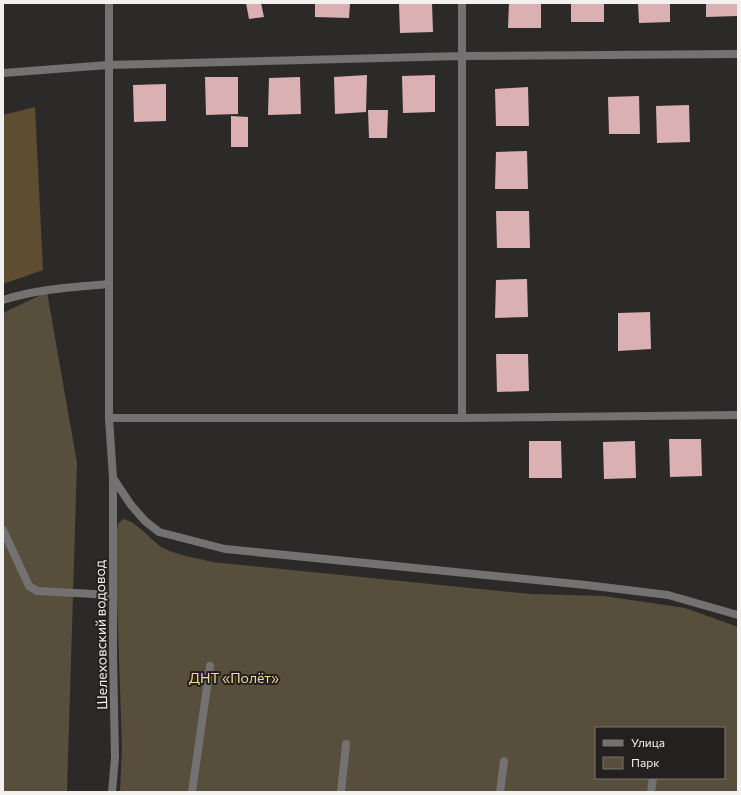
<svg xmlns="http://www.w3.org/2000/svg" width="741" height="795" viewBox="0 0 741 795" font-family="Commissioner,sans-serif">
<rect width="100%" height="100%" fill="#2c2a29"/>
<path fill="#584e3c" fill-rule="evenodd" d="M 47,292 L 77,463 L 67,792 L 3,792 L 3,313 Z
M 123,519 C 138,522 150,540 163,548 C 177,555 197,558 212,562 L 531,594 L 604,596 L 685,608 L 738,627 L 738,792 L 120,792 L 122,747 L 115,538 L 118,524 ZM 596,728 L 724,728 L 724,778 L 596,778 Z"/>
<path fill="#5e4d30" d="M 35,107 L 43,270 L 3,284 L 3,115 Z"/>
<path fill="#dbb0b3" d="M 246,3 L 261,3 L 264,17 L 249,19 Z
M 315,3 L 350,3 L 349,18 L 315,17 Z
M 399,3 L 432,3 L 433,32 L 400,33 Z
M 509,3 L 541,3 L 541,28 L 508,28 Z
M 571,3 L 604,3 L 604,22 L 571,22 Z
M 638,3 L 670,3 L 670,22 L 639,23 Z
M 706,3 L 738,3 L 738,16 L 706,17 Z
M 367,75 L 366,112 L 335,114 L 334,77 Z
M 435,75 L 435,112 L 403,113 L 402,76 Z
M 205,77 L 238,77 L 238,114 L 206,115 Z
M 300,77 L 301,114 L 268,115 L 269,78 Z
M 166,84 L 166,121 L 134,122 L 133,85 Z
M 528,87 L 529,126 L 496,126 L 495,89 Z
M 639,96 L 640,134 L 609,134 L 608,97 Z
M 689,105 L 690,142 L 657,143 L 656,106 Z
M 368,110 L 388,110 L 387,138 L 369,138 Z
M 231,116 L 248,117 L 248,147 L 231,147 Z
M 527,151 L 528,189 L 495,189 L 496,152 Z
M 496,211 L 529,211 L 530,248 L 497,248 Z
M 527,279 L 528,317 L 495,318 L 496,280 Z
M 650,312 L 651,349 L 618,351 L 618,313 Z
M 496,354 L 528,354 L 529,391 L 497,392 Z
M 669,439 L 701,439 L 702,476 L 670,477 Z
M 529,441 L 561,441 L 562,478 L 529,478 Z
M 635,441 L 636,478 L 604,479 L 603,442 Z"/>
<g fill="none" stroke-linecap="round" stroke-linejoin="round">
<path stroke="#737171" stroke-width="8" d="M 3,73 L 108,65 L 462,56 L 738,54
M 3,300 C 37,289 73,287 108,284
M 109,418 L 462,418 L 738,415
M 462,418 L 462,3
M 3,530 L 29,586 L 37,591 L 113,595
M 112,792 L 115,757 L 113,656 L 113,478
M 192,792 L 210,666
M 341,792 L 346,744
M 500,792 L 504,761
M 651,792 L 653,778"/>
<path stroke="#737171" stroke-width="8" d="M 109,3 L 109,418 L 113,478 L 131,505 L 145,521 L 159,532 L 225,549 L 586,585 L 668,595 L 738,615"/>
</g>
<g text-anchor="middle" stroke-width="4" stroke-linejoin="round" paint-order="stroke">
<g font-size="14" fill="#f2f1f0" stroke="#23201f">
<text transform="translate(101 635) rotate(-91)" y="5">Шелеховский водовод</text>
</g>
<g font-size="14" fill="#f6d79f" stroke="#23201f">
<text x="234" y="683">ДНТ «Полёт»</text>
</g>
</g>
<rect width="741" height="795" fill="none" stroke="#f2f1f0" stroke-width="8"/>
<rect x="595" y="727" width="130" height="52" fill="#23201f" stroke="#767473"/>
<rect x="603" y="740" width="20" height="6" fill="#737171" stroke="#767473"/>
<text x="631" y="747" font-size="12" fill="#f2f1f0">Улица</text>
<rect x="603" y="757" width="20" height="12" fill="#584e3c" stroke="#767473"/>
<text x="631" y="767" font-size="12" fill="#f2f1f0">Парк</text>
</svg>
